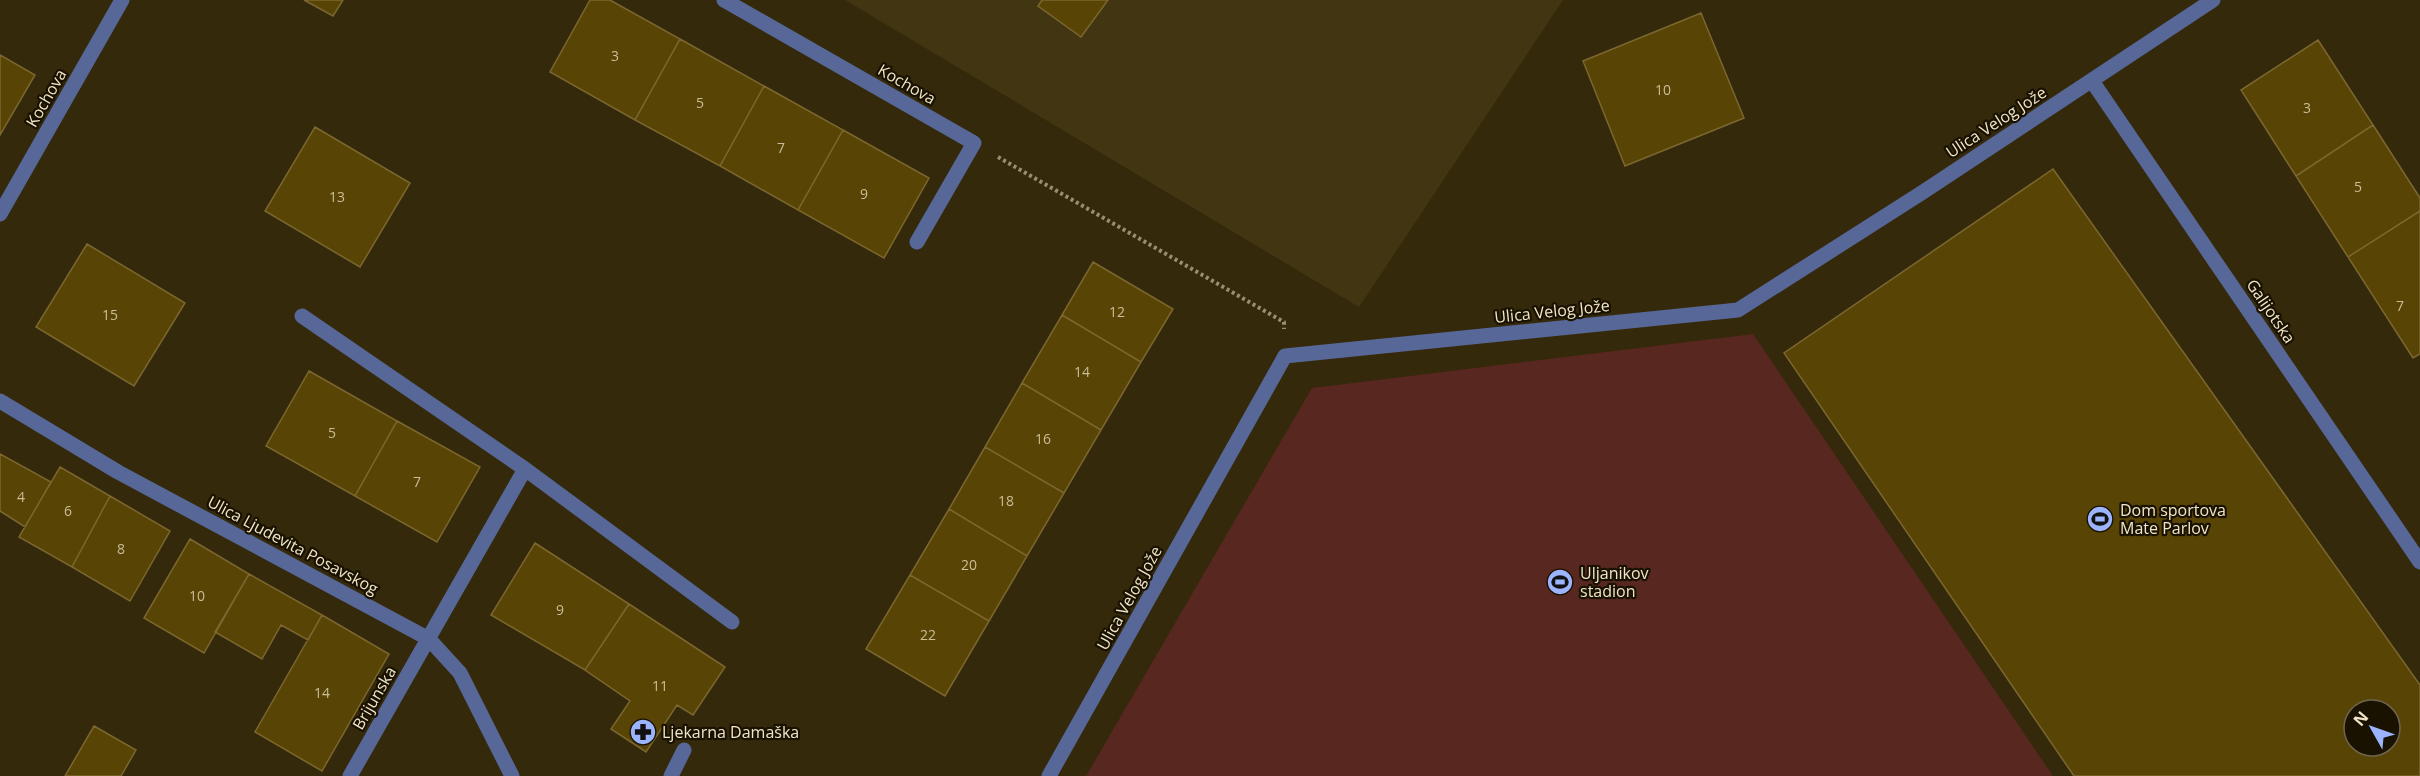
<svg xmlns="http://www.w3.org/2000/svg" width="2420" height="776" viewBox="0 0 2420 776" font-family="'Open Sans',sans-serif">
<rect width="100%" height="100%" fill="#34290b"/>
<path fill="#413512" d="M 845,0 L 1563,0 L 1359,307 Z"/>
<path fill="#572720" d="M 1753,334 L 2053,776 L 1086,776 L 1312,388 Z"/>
<path fill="#584505" stroke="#7b672f" stroke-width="1.5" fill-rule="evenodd" d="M 304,0 L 343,0 L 333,16 Z
M 590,0 L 610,0 L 680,39 L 635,120 L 550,72 Z
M 1042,0 L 1108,0 L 1081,37 L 1038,6 Z
M 1701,13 L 1744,118 L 1625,166 L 1583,61 Z
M 680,39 L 764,86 L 720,166 L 635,120 Z
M 2318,40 L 2373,125 L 2296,176 L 2241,90 Z
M 0,55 L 35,75 L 0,135 Z
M 764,86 L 843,130 L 798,210 L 720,166 Z
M 2373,125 L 2420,198 L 2420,211 L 2348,257 L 2296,176 Z
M 315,127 L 410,183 L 360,267 L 265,211 Z
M 843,130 L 929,178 L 884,258 L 798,210 Z
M 2053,169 L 2420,685 L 2420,776 L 2074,776 L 1784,353 ZM 2354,710 L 2390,710 L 2390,746 L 2354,746 Z
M 2420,211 L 2420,354 L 2413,358 L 2348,257 Z
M 87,244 L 185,303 L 134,386 L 36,327 Z
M 1093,262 L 1173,309 L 1141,362 L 1062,315 Z
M 1062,315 L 1141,362 L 1101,430 L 1022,383 Z
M 309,371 L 397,421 L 355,496 L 266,446 Z
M 1022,383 L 1101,430 L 1064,493 L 985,447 Z
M 397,421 L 480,467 L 437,542 L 355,496 Z
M 985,447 L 1064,493 L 1027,556 L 949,509 Z
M 0,454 L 51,482 L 25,527 L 0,511 Z
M 60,467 L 110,496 L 72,567 L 19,537 Z
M 110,496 L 170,531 L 130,601 L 72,567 Z
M 949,509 L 1027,556 L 989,621 L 910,575 Z
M 190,539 L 249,574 L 204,653 L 144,618 Z
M 535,543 L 629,604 L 585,670 L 491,615 Z
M 249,574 L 322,615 L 308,640 L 281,625 L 262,659 L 215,632 Z
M 910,575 L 989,621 L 945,696 L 866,649 Z
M 629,604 L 725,667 L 693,715 L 677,705 L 646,752 L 611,729 L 630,701 L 585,670 Z
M 322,615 L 389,654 L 322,771 L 255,732 Z
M 94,726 L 136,750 L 121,776 L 65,776 Z"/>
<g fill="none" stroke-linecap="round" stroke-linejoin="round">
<path stroke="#998e70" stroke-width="4" stroke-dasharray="3 3" stroke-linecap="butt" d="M 998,157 L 1284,322 L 1284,329"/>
<path stroke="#576798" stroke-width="15" d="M 724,0 L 974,143 L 917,242
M 2092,81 L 2420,562
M 0,214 L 122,0
M 302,316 L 525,469 L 732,622
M 0,401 L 118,472 L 429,639 L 460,673 L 512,776
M 350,776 L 525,469
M 671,776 L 684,750
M 1049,776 L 1285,356 L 1738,310 L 1923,192 L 2213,0"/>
</g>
<defs>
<g id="stadium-disc" transform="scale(1.35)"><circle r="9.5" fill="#9bb4fd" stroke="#1a1200"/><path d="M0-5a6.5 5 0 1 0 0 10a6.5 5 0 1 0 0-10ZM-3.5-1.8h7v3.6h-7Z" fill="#111"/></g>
<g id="pharmacy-disc" transform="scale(1.35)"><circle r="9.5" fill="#9bb4fd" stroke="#1a1200"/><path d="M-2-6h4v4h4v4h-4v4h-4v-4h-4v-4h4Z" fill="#111"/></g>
</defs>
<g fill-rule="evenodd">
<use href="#stadium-disc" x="2100" y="519"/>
<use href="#stadium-disc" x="1560" y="582"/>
<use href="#pharmacy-disc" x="643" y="732"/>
</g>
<g text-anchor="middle" stroke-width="4.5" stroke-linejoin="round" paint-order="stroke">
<g font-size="14" fill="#cabd97">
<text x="615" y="61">3</text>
<text x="1663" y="95">10</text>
<text x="700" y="108">5</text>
<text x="2307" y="113">3</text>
<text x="781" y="153">7</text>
<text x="2358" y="192">5</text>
<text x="864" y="199">9</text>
<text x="337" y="202">13</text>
<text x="2400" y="311">7</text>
<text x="1117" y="317">12</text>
<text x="110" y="320">15</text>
<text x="1082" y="377">14</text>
<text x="332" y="438">5</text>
<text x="1043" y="444">16</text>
<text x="417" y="487">7</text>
<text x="21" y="502">4</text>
<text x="1006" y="506">18</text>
<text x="68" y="516">6</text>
<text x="121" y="554">8</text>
<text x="969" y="570">20</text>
<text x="197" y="601">10</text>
<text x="560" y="615">9</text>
<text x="928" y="640">22</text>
<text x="660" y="691">11</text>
<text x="322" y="698">14</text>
</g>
<g font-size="16" fill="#f0e5c8" stroke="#1a1200">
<text transform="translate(907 84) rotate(30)" y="6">Kochova</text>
<text transform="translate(46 98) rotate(-60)" y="6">Kochova</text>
<text transform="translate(1996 122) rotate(-33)" y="6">Ulica Velog Jože</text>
<text transform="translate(1552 311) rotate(-6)" y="6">Ulica Velog Jože</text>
<text transform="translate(2271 311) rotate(56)" y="6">Galijotska</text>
<text transform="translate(293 545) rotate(28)" y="6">Ulica Ljudevita Posavskog</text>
<text transform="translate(1129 598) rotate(-61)" y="6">Ulica Velog Jože</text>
<text transform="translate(374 698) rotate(-60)" y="6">Brijunska</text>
</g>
<g font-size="16" fill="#f0e5c8" stroke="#1a1200" text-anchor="start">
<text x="2120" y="516">Dom sportova<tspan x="2120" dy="18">Mate Parlov</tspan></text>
<text x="1580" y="579">Uljanikov<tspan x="1580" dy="18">stadion</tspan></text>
<text x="662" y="738">Ljekarna Damaška</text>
</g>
</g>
<g transform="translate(2372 728) rotate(310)"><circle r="28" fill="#1a1200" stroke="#706650" stroke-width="1.5"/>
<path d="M0-4.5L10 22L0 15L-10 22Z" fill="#9bb4fd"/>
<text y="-9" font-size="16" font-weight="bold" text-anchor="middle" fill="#f0e5c8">N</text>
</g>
</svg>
